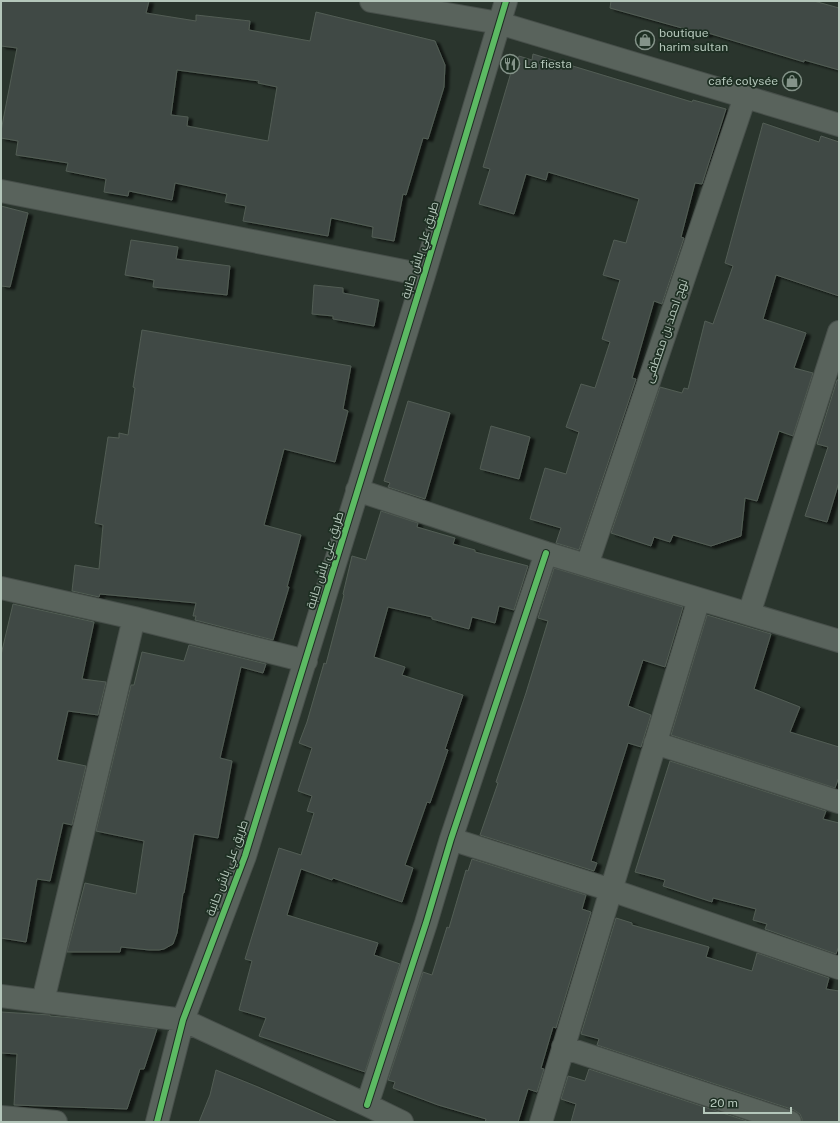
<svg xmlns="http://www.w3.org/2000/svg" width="840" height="1123" viewBox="0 0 840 1123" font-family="'Public Sans',Cairo,sans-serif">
<defs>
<filter id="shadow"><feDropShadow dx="4.5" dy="2.5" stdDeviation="1" flood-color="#0009"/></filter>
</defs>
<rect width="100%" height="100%" fill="#2a352d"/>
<path fill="#414a44" stroke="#525d55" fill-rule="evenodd" filter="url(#shadow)" d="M 1,1 L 149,1 L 146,13 L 196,21 L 196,15 L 250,21 L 249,30 L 310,41 L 316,12 L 435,41 L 445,65 L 444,87 L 428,139 L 423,138 L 406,195 L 403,194 L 394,241 L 372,237 L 373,227 L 331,218 L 328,236 L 243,221 L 246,206 L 225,202 L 227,194 L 175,183 L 172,200 L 129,191 L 128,196 L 104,192 L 106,179 L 66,171 L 68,163 L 16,155 L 18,141 L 1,138 L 1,131 L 17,48 L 1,46 ZM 177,70 L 259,81 L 258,83 L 277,87 L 268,141 L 187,126 L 188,117 L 171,115 Z
M 611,1 L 814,1 L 839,8 L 839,70 L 804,60 L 804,62 L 708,33 L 707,35 L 610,8 Z
M 533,54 L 692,102 L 693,100 L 726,109 L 702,184 L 695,183 L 681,237 L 684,238 L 662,304 L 654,301 L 632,378 L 636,379 L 579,550 L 556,543 L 561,528 L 530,519 L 545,468 L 566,474 L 579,432 L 566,427 L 581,384 L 595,388 L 610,342 L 602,339 L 620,280 L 603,275 L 614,240 L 626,243 L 639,199 L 548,172 L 546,180 L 526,174 L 514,214 L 479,204 L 490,169 L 483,167 L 512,69 L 515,70 L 519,56 L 532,60 Z
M 763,123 L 819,142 L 821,136 L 839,142 L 839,296 L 776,275 L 763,319 L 806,333 L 794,368 L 813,373 L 793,436 L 779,431 L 757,501 L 745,498 L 741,536 L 711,546 L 673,535 L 670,542 L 654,537 L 651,546 L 611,533 L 660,387 L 682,393 L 684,388 L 688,389 L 705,321 L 713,324 L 733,266 L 725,263 Z
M 1,206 L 28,213 L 10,287 L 1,286 Z
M 131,240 L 178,247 L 176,259 L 230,266 L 227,295 L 153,287 L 154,280 L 125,275 Z
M 314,285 L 343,288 L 343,293 L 379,300 L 374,326 L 333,319 L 333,316 L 312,314 Z
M 142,330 L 351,366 L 343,409 L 348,411 L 335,462 L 284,449 L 264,525 L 301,535 L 287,587 L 289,587 L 273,640 L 195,620 L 196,616 L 193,616 L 196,603 L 100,594 L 99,597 L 72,591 L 75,565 L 99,569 L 103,525 L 95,523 L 108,437 L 119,438 L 119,433 L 128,435 L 135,388 L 133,387 Z
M 837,380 L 839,380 L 839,482 L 827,522 L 805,516 L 828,447 L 817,444 Z
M 408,401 L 450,413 L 425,499 L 388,487 L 390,483 L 384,481 Z
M 491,426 L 530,437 L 519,479 L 480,469 Z
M 381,511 L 418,523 L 417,527 L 455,538 L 453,544 L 475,550 L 475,552 L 528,566 L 514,610 L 499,606 L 495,623 L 472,617 L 469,629 L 432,619 L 432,617 L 388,607 L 374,657 L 405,667 L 402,675 L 463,695 L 445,749 L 448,750 L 430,803 L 427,802 L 405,865 L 413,868 L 402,902 L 333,878 L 332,880 L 301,869 L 287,915 L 378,943 L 374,955 L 400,964 L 365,1072 L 259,1036 L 266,1018 L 239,1010 L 252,961 L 245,959 L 279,848 L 301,855 L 314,813 L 307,811 L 312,796 L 298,791 L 312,748 L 299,743 L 307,722 L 324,663 L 326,664 L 344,595 L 343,594 L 352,556 L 366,560 Z
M 554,568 L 683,607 L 665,667 L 643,660 L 628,706 L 651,715 L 641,747 L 628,743 L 591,861 L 597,863 L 594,871 L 480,835 L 498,783 L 496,782 L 526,693 L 548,621 L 538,618 Z
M 13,604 L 94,622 L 82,679 L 106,682 L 98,715 L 68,711 L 57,760 L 86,766 L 72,825 L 63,823 L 50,881 L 37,879 L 26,942 L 1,938 L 1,655 Z
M 707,615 L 771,634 L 754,689 L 800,707 L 790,732 L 839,747 L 839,777 L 835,788 L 671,735 Z
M 189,645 L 266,664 L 263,673 L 241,667 L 220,758 L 232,761 L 218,838 L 194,834 L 184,893 L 183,893 L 177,933 L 173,944 L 164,949 L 159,950 L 149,950 L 121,947 L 120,952 L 67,952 L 85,883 L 136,894 L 144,841 L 96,831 L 131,685 L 134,685 L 142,652 L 184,661 Z
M 670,761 L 826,811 L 823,819 L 839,823 L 839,946 L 836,954 L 765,929 L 767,924 L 753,920 L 756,909 L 713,898 L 712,902 L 663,886 L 665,880 L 635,872 Z
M 472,859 L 586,895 L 582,909 L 591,912 L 556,1028 L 553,1027 L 541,1068 L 544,1069 L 537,1092 L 528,1089 L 518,1122 L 485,1122 L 486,1119 L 438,1105 L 393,1088 L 395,1082 L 388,1080 L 423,972 L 432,975 L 447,927 L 449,928 L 466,870 L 468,871 Z
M 616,918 L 632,923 L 632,925 L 709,947 L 706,957 L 752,971 L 757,953 L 829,978 L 826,989 L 839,991 L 839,1122 L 802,1122 L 802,1119 L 800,1114 L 794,1110 L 597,1045 L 599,1039 L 581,1034 Z
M 1,1012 L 50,1015 L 50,1016 L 73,1018 L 157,1029 L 144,1069 L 140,1069 L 127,1109 L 14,1105 L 17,1054 L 1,1053 Z
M 589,1069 L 750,1122 L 571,1122 L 576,1104 L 561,1099 L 568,1076 L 585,1081 Z
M 216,1070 L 258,1087 L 338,1122 L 199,1122 L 210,1095 Z"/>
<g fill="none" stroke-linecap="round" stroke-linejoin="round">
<g stroke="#474f4a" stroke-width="24">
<path id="minor" d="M 371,1 L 499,23 L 839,125
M 1,191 L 424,275
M 357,490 L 546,553 L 839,641
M 587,565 L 745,97
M 1,588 L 134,618 L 306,661
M 749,614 L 839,332
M 655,743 L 839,802
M 451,839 L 611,890 L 839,968
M 1,996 L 183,1020 L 367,1105 L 402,1122
M 43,1001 L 134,618
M 563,1047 L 790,1122
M 367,1105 L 426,923 L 451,839 L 546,553
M 1,1117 L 56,1122
M 157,1122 L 183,1020 L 245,856 L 424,275 L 506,1
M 541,1122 L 699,599"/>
</g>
<use href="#minor" stroke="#59635c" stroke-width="22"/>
<g stroke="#1e2f23" stroke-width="8">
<path id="cycleway" d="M 367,1105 L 426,923 L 451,839 L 546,553
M 157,1122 L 183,1020 L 245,856 L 424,275 L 506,1"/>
</g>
<use href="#cycleway" stroke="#5cba63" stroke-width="6"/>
</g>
<defs>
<g id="shop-ring" transform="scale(1)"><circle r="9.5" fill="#1e2f23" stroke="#849389" stroke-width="1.5"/><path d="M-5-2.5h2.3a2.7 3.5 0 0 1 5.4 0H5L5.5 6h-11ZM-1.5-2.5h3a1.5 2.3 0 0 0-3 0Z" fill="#849389"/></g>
<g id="restaurant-ring" transform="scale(1)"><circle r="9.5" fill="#1e2f23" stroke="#849389" stroke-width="1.5"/><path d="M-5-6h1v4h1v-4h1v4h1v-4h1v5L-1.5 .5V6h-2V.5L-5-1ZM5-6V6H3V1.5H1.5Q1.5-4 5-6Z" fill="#849389"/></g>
</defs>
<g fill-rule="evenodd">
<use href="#shop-ring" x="645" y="40"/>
<use href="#restaurant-ring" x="510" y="64"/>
<use href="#shop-ring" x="792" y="81"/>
</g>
<g text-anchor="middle" stroke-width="3.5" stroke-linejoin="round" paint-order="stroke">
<g font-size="12" fill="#b4c6ba" stroke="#1e2f23" text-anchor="start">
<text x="659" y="37">boutique<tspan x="659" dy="14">harim sultan</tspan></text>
<text x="524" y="68">La fiesta</text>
<text x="778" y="85" text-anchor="end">café colysée</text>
</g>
<g font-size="12" fill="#b4c6ba" stroke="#1e2f23">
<text transform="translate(420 250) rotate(-73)" y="4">طريق علي باش حانبة</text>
<text transform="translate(666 331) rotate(-71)" y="4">نهج احمد بن مصطفى</text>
<text transform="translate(325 560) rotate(-73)" y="4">طريق علي باش حانبة</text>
<text transform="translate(227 868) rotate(-70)" y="4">طريق علي باش حانبة</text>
</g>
</g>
<rect width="840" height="1123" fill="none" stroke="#b4c6ba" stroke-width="4"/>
<path d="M704 1107v6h87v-6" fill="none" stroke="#b4c6ba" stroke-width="2"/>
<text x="710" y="1107" font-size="12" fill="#b4c6ba" stroke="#1e2f23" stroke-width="3" paint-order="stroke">20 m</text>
</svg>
